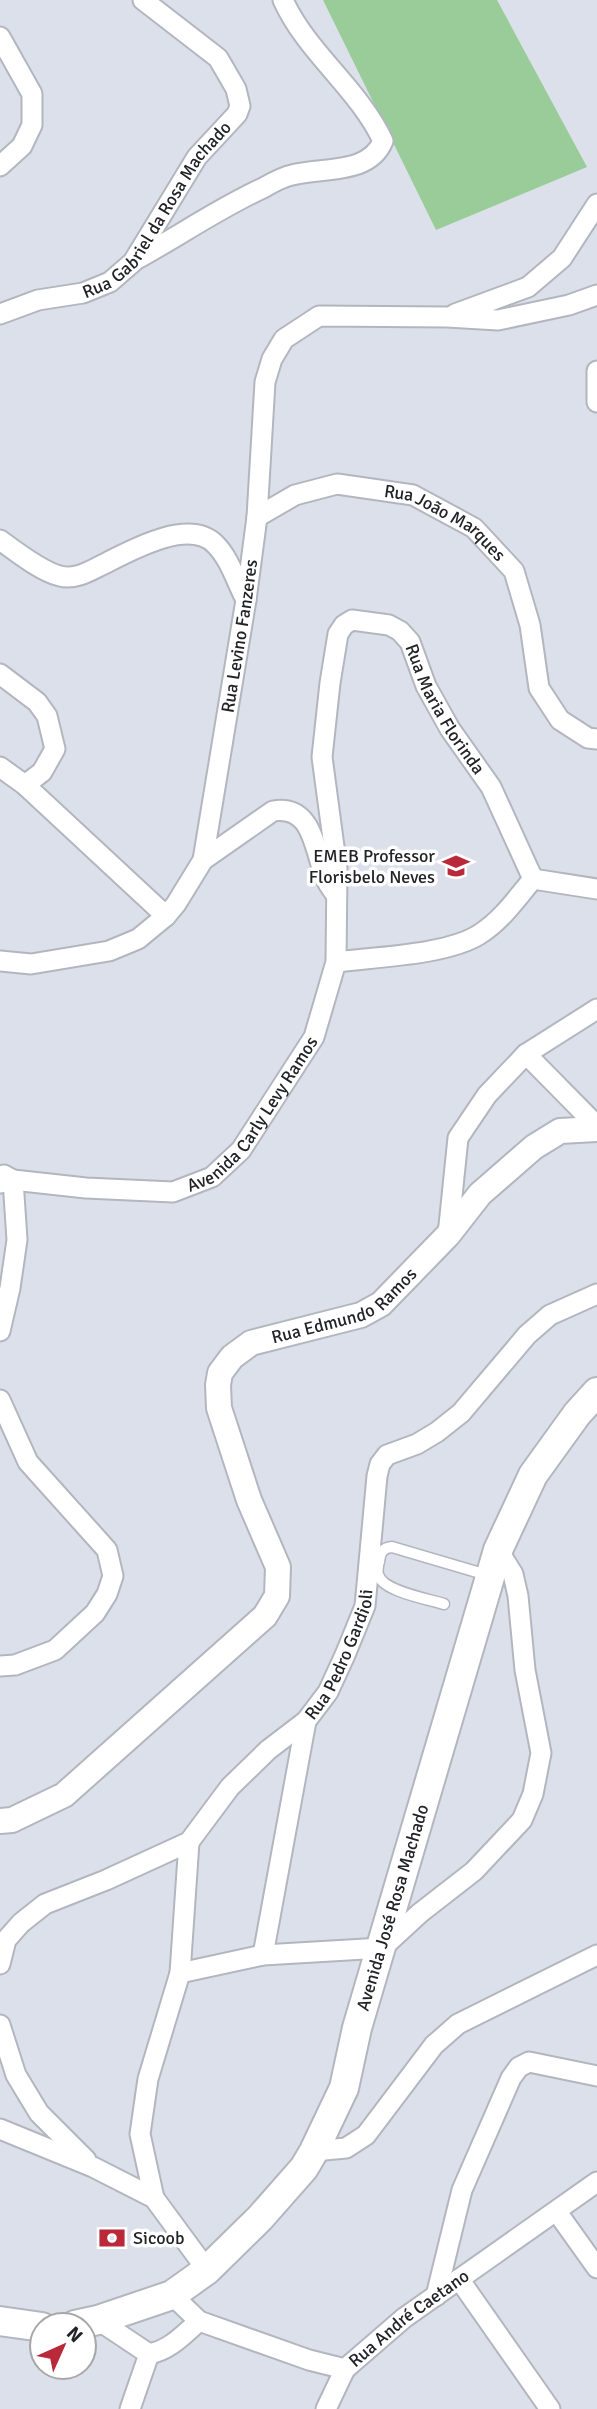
<svg xmlns="http://www.w3.org/2000/svg" width="597" height="2409" viewBox="0 0 597 2409" font-family="Signika,sans-serif">
<rect width="100%" height="100%" fill="#dce0ea"/>
<path fill="#99cc98" d="M 323,0 L 497,0 L 587,167 L 436,230 Z"/>
<g fill="none" stroke-linecap="round" stroke-linejoin="round">
<g stroke="#b3b6bf" stroke-width="13">
<path id="service" d="M 444,1604 C 428,1599 381,1591 378,1574 C 377,1572 378,1564 379,1562 C 380,1553 382,1548 392,1547 L 487,1575"/>
</g>
<g stroke="#b3b6bf" stroke-width="23">
<g id="minor">
<path d="M 0,37 L 32,94 L 32,125 L 22,146 L 0,166"/>
<path d="M 137,259 C 179,236 219,208 263,188 C 272,183 282,177 292,175 C 323,167 369,175 383,141 C 359,89 307,53 283,0"/>
<path id="s1" d="M 0,314 L 38,300 L 83,293 L 110,282 L 133,262 L 197,157 L 237,114 L 240,106 L 236,89 L 218,58 L 143,0"/>
<path d="M 455,314 L 528,287 L 562,258 L 597,204"/>
<path d="M 597,371 L 597,402"/>
<path id="s2" d="M 257,517 L 295,495 L 337,484 L 413,495 L 474,528 L 514,571 L 530,625 L 539,688 L 560,720 L 588,738 L 597,739"/>
<path d="M 0,540 C 15,551 42,572 60,576 C 74,580 88,572 100,566 C 128,552 188,517 215,544 C 230,559 236,581 246,600"/>
<path d="M 0,674 L 37,702 L 47,716 L 55,749 L 42,772 L 25,785"/>
<path d="M 0,767 L 25,785 L 166,916"/>
<path d="M 203,860 L 273,811 C 315,804 314,854 327,881 C 329,886 333,890 336,895"/>
<path d="M 533,879 L 597,889"/>
<path id="s3" d="M 0,961 L 31,964 L 109,951 L 138,939 L 166,916 L 176,904 L 203,860 L 246,600 L 257,517 L 265,382 L 272,359 L 284,339 L 319,316 L 447,317 L 498,320 L 569,305 L 597,295"/>
<path d="M 336,962 C 375,957 448,955 480,934 C 502,920 517,898 533,879"/>
<path d="M 526,1054 L 597,1126"/>
<path id="s4" d="M 0,1183 L 13,1180 L 86,1188 L 173,1192 L 212,1177 L 241,1150 L 314,1037 L 336,962 L 337,869 L 322,757 L 330,683 L 338,634 L 344,625 L 352,620 L 389,625 L 400,631 L 410,642 L 426,686 L 450,729 L 491,787 L 533,879"/>
<path d="M 448,1235 L 458,1138 L 487,1095 L 526,1054 L 597,1009"/>
<path d="M 0,1331 L 10,1288 L 17,1240 L 13,1180 L 4,1175"/>
<path d="M 0,1400 L 28,1462 L 107,1550 L 113,1576 L 107,1594 L 95,1613 L 55,1650 L 15,1665 L 0,1666"/>
<path d="M 263,1955 L 306,1721"/>
<path id="s5" d="M 0,1964 L 6,1940 L 21,1923 L 45,1904 L 106,1880 L 189,1842 L 230,1787 L 268,1750 L 306,1721 L 328,1692 L 345,1655 L 365,1606 L 377,1476 L 380,1464 L 387,1455 L 417,1444 L 437,1432 L 461,1413 L 527,1335 L 550,1315 L 597,1294"/>
<path d="M 180,1973 L 263,1955 L 382,1948 L 420,1913 L 474,1871 L 522,1820 L 533,1794 L 541,1753 L 525,1670 L 518,1596 L 513,1574 L 498,1550"/>
<path d="M 0,2025 L 16,2075 L 39,2113 L 86,2160"/>
<path d="M 0,2129 L 93,2167 L 154,2198 L 207,2270"/>
<path d="M 314,2151 L 346,2148 L 366,2135 L 434,2045 L 458,2024 L 597,1955"/>
<path d="M 154,2198 L 140,2134 L 148,2079 L 180,1973 L 189,1842"/>
<path d="M 557,2212 L 597,2268"/>
<path d="M 459,2279 L 550,2409"/>
<path id="s6" d="M 172,2295 L 199,2321 L 309,2360 L 345,2369 L 404,2318 L 597,2182"/>
<path d="M 436,2296 L 462,2190 L 511,2078 L 519,2067 L 529,2062 L 597,2076"/>
<path d="M 98,2320 L 149,2354"/>
<path d="M 130,2409 L 149,2354 C 170,2350 183,2335 199,2321"/>
<path d="M 326,2409 L 345,2369"/>
</g>
</g>
<g stroke="#b3b6bf" stroke-width="28">
<g id="tertiary">
<path id="s7" d="M 0,1821 L 12,1820 L 64,1795 L 265,1616 L 277,1596 L 278,1567 L 249,1500 L 219,1408 L 218,1385 L 220,1373 L 232,1357 L 251,1343 L 361,1315 L 381,1304 L 448,1235 L 480,1194 L 534,1147 L 560,1131 L 597,1129"/>
</g>
</g>
<g stroke="#b3b6bf" stroke-width="32">
<g id="secondary">
<path d="M 0,2321 L 42,2327"/>
<path id="s8" d="M 75,2325 L 98,2320 L 172,2295 L 207,2270 L 260,2218 L 304,2168 L 314,2151 L 344,2088 L 357,2028 L 498,1550 L 533,1475 L 577,1414 L 597,1392"/>
</g>
</g>
<use href="#service" stroke="#fff" stroke-width="10"/>
<use href="#minor" stroke="#fff" stroke-width="19"/>
<use href="#tertiary" stroke="#fff" stroke-width="24"/>
<use href="#secondary" stroke="#fff" stroke-width="28"/>
</g>
<defs>
<g id="school-bare" transform="scale(2.1)"><path d="M0-5L7-2L0 1L-7-2ZM-4 1L0 2.5L4 1V4Q0 6-4 4Z" fill="#ba2939" stroke="#fff" stroke-width="2.5" paint-order="stroke"/></g>
<g id="bank-bare" transform="scale(2.1)"><path d="M-6-4H6V4H-6ZM0-2.3a2.3 2.3 0 1 0 0 4.6a2.3 2.3 0 1 0 0-4.6Z" fill="#ba2939" stroke="#fff" stroke-width="2.5" paint-order="stroke"/></g>
</defs>
<g fill-rule="evenodd">
<use href="#school-bare" x="456" y="866"/>
<use href="#bank-bare" x="112" y="2238"/>
</g>
<g text-anchor="middle" stroke-width="7" stroke-linejoin="round" paint-order="stroke">
<g font-size="18" fill="#222326" stroke="#fff">
<text dy="6" stroke="none"><textPath href="#s1" startOffset="200">Rua Gabriel da Rosa Machado</textPath></text>
<text dy="6" stroke="none"><textPath href="#s2" startOffset="205">Rua João Marques</textPath></text>
<text dy="6" stroke="none"><textPath href="#s3" startOffset="472">Rua Levino Fanzeres</textPath></text>
<text dy="6" stroke="none"><textPath href="#s4" startOffset="959">Rua Maria Florinda</textPath></text>
<text dy="6" stroke="none"><textPath href="#s4" startOffset="289">Avenida Carly Levy Ramos</textPath></text>
<text dy="6" stroke="none"><textPath href="#s7" startOffset="742">Rua Edmundo Ramos</textPath></text>
<text dy="6" stroke="none"><textPath href="#s5" startOffset="480">Rua Pedro Gardioli</textPath></text>
<text dy="6" stroke="none"><textPath href="#s8" startOffset="562">Avenida José Rosa Machado</textPath></text>
<text dy="6" stroke="none"><textPath href="#s6" startOffset="273">Rua André Caetano</textPath></text>
</g>
<g font-size="18" fill="#222326" stroke="#fff" text-anchor="end">
<text x="435" y="862">EMEB Professor<tspan x="435" dy="21">Florisbelo Neves</tspan></text>
<text x="133" y="2244" text-anchor="start">Sicoob</text>
</g>
</g>
<g transform="translate(63 2346) rotate(45)"><circle r="33" fill="#ffffff" stroke="#a7a7a8" stroke-width="2"/>
<path d="M0-5L12 26L0 18L-12 26Z" fill="#ba2939"/>
<text y="-10" font-size="19" font-weight="bold" text-anchor="middle" fill="#222326">N</text>
</g>
</svg>
